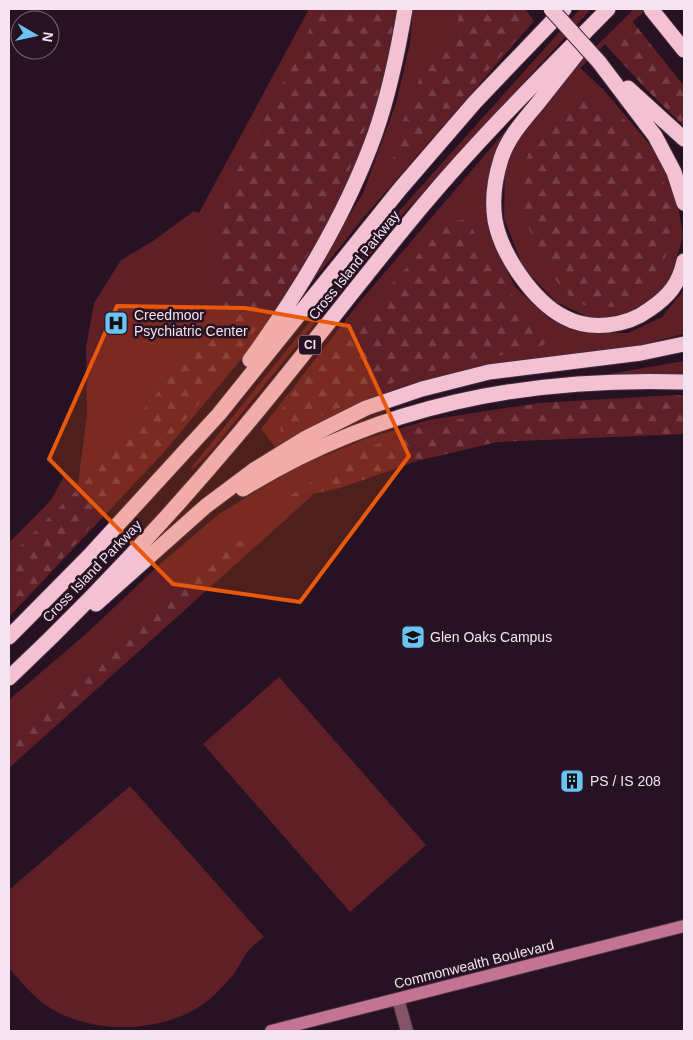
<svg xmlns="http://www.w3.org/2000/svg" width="693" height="1040" viewBox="0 0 693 1040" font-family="Arial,sans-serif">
<defs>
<pattern id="forest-firs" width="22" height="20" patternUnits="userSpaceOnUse" patternTransform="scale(1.25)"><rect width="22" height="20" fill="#5f1f27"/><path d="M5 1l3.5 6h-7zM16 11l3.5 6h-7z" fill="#763f47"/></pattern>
</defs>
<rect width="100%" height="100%" fill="#271223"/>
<path fill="#5f1f27" d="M 309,9 L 398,9 L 392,56 L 354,174 L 303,273 L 243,357 L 165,451 L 9,617 L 9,543 L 51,500 L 64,476 L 78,483 L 87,416 L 86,347 L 94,303 L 121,260 L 153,241 L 194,211 L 199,213 Z
M 413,9 L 525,9 L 534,21 L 364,217 L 312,282 L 309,281 L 363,193 L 396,103 L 410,43 Z
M 580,9 L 591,9 L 404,213 L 212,450 L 192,470 L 191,468 L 208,447 L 400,210 Z
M 634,9 L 647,9 L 632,22 L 684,86 L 684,126 L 647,90 L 605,44 L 580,68 L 603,89 L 651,146 L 676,192 L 683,236 L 669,283 L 637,312 L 592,319 L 556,302 L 523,267 L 504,218 L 505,167 L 525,128 L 577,65 Z
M 506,130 L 506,137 L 488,178 L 488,210 L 498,254 L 516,288 L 550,319 L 588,332 L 628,333 L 662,317 L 684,290 L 684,334 L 636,346 L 520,360 L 415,384 L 275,447 L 261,429 L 358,304 Z
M 684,361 L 684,376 L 591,377 Z
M 538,403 L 419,427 L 365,449 L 283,500 L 314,494 L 9,768 L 9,700 L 88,632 L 159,565 L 219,514 L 295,468 L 365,439 L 428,420 Z
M 279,677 L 426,845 L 350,912 L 203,744 Z
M 130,786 L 264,937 C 259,941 254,945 249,950 C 243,957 239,967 233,975 C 226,983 219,991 212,997 C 171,1034 95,1036 50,1008 C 34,998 21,982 9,968 L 9,892 L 10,889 Z"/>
<path fill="url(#forest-firs)" d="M 319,9 L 398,9 L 392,56 L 345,182 L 300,270 L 205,397 L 80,539 L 9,616 L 9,557 L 87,480 L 222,313 L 220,217 L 236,173 L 287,76 Z
M 460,9 L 525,9 L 534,21 L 446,114 L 393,177 L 390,174 L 400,127 L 414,96 L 427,54 L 449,41 L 458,21 Z
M 632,21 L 684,86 L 684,126 L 647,90 L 605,44 Z
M 588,98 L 608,108 L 626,121 L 641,139 L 668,191 L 673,207 L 672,226 L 661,276 L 645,297 L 625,306 L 605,307 L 584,305 L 564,292 L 538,252 L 520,205 L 523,169 L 531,147 L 551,124 Z
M 468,219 L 476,236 L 516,301 L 548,336 L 544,345 L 403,378 L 294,429 L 281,432 L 278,417 L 290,396 L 448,222 Z
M 677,395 L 684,396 L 684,434 L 497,442 L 417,461 L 340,488 L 281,501 L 365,449 L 419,427 L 538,403 Z
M 259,536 L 9,764 L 9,741 L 94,662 L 230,544 Z"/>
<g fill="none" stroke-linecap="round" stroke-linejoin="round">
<g stroke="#442f40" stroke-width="14">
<path id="street" d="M 398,999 L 407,1031"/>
</g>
<g stroke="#442f40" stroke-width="14">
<path id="secondary" d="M 271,1031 L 684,926"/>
</g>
<g stroke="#442f40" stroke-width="17">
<path id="highway" d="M 651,9 L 684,50
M 583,46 C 568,65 553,84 538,103 C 524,120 508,137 501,159 C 495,178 492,201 495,220 C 501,254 533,301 564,317 C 590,331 626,327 650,309 C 669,296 679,284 684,261
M 599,62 L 655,136 L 674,172 L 684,203
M 628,88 L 684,139
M 250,360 C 300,291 346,215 375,134 C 389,94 398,51 405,9
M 243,489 C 378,405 527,377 684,382
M 96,604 L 206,506 L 254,470 L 306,438 L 366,408 L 422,389 L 489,372 L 641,353 L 684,344
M 9,637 L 89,556 L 219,414 L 400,189 L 475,102 L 564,9
M 9,678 C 91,601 169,517 241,431 C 304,356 362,278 425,203 C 482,135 546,72 608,9"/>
</g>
<use href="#street" stroke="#865467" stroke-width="12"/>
<use href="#secondary" stroke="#c47493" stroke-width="12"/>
<use href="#highway" stroke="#f4c1d3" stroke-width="15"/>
<g stroke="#442f40" stroke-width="17" stroke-linecap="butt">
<path id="highway-bridge" d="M 551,9 L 599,62"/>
</g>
<use href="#highway-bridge" stroke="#f4c1d3" stroke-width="15"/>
</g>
<path fill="#e8590c" fill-opacity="0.2" stroke="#e8590c" stroke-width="4" stroke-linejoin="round" d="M 117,306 L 245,308 L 349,326 L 409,456 L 300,602 L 173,584 L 49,459 Z"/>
<defs>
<g id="hospital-square" transform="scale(1.25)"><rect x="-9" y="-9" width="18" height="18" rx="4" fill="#6ac3f1" stroke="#271223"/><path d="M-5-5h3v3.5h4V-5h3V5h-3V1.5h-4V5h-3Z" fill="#111"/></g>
<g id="school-square" transform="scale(1.25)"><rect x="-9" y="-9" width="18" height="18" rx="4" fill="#6ac3f1" stroke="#271223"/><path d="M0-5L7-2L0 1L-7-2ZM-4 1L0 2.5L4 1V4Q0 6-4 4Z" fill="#111"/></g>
<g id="building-square" transform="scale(1.25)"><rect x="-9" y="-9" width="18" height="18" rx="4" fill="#6ac3f1" stroke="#271223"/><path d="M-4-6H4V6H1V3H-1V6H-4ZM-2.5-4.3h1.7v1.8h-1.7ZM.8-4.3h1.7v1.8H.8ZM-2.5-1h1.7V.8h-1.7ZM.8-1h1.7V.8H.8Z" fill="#111"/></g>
</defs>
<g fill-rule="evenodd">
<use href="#hospital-square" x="116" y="323"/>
<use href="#school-square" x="413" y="637"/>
<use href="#building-square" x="572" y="781"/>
</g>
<g text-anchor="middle" stroke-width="5" stroke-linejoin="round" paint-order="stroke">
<rect fill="#271223" stroke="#b6a5b2" stroke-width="1" x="299" y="335.5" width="22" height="19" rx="4"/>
<g font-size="12" font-weight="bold" fill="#f3e4ef">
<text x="310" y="349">CI</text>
</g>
<g font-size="14" fill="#f3e4ef" stroke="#271223">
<text transform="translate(354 265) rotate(-51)" y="5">Cross Island Parkway</text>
<text transform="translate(92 571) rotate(-46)" y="5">Cross Island Parkway</text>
<text transform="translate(474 964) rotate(-14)" y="5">Commonwealth Boulevard</text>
</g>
<g font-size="14" fill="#f3e4ef" stroke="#271223" text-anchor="start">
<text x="134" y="320">Creedmoor<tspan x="134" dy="16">Psychiatric Center</tspan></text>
<text x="430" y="642">Glen Oaks Campus</text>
<text x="590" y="786">PS / IS 208</text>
</g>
</g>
<rect width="693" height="1040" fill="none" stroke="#f3e4ef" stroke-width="20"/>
<g transform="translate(35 35) rotate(99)"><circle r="24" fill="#271223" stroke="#796675"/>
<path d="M0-4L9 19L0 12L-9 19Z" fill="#6ac3f1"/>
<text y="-8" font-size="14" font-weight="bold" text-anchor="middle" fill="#f3e4ef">N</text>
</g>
</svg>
